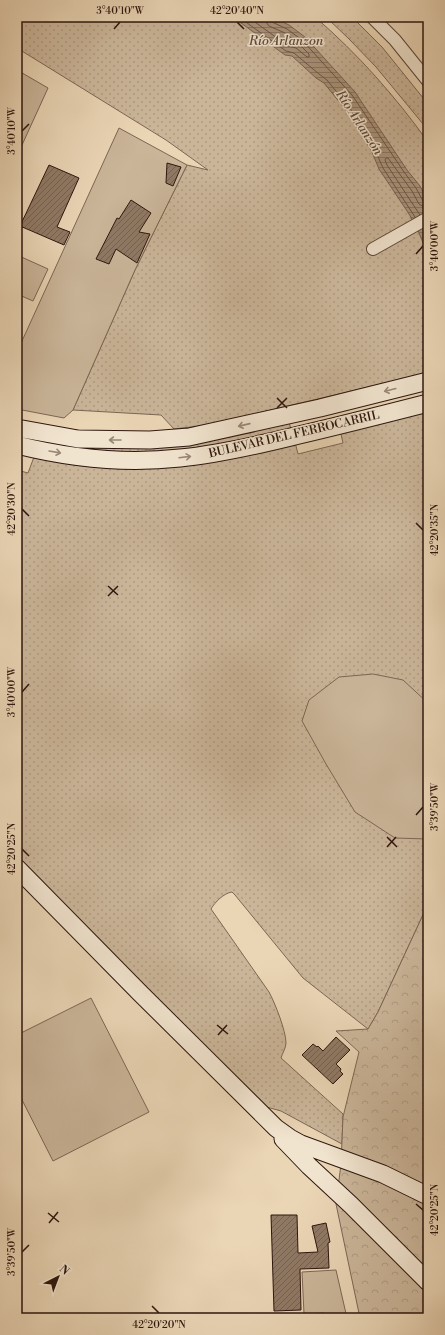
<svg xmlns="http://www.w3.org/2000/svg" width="445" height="1335" viewBox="0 0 445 1335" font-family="'Libre Bodoni',serif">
<defs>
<pattern id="grass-dots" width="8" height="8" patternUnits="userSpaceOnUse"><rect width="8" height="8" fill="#cab599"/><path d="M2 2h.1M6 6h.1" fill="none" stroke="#ae9b83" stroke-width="1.8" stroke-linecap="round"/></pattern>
<pattern id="forest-crowns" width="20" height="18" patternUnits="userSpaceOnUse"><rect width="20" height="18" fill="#cab599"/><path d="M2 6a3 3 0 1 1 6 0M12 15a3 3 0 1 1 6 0" fill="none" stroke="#ae9b83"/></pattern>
<pattern id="water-rules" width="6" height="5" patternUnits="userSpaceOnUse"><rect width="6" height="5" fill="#aa947c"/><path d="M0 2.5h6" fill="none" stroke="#8b7864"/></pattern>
<pattern id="building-hatch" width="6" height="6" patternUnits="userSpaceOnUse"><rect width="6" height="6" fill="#8f7965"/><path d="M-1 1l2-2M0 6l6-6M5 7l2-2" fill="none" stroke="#756252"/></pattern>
</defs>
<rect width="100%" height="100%" fill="#ead5b5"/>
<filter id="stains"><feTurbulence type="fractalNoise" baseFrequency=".005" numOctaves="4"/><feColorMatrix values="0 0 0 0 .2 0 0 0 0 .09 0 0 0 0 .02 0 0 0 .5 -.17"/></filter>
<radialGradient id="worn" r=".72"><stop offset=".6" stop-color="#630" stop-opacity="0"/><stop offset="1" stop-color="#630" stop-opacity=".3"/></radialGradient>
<path fill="url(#grass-dots)" stroke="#7c6654" d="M 26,17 L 315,17 C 358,54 395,96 428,142 L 428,373 L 207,425 L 174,429 L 161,415 L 73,410 L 135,270 L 187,165 L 208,170 L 166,140 L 17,48 L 17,21 Z
M 326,17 L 352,17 L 382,47 L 428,104 L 428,130 L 376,67 L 349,39 Z
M 425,410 L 428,417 L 428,904 L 378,1012 L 368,1029 L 303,978 L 235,895 L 232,892 C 224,893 215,902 211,909 L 269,992 C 275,1003 286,1031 286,1043 C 286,1048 282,1054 281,1058 L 343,1114 L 342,1144 L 281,1111 L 263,1106 L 34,877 L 17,856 L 17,470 L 28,473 L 34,457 L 73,464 L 295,442 L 298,454 L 343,443 L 340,430 Z
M 289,422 L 291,429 L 229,445 L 159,452 L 104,452 L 17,439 L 17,435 L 75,445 Z"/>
<path fill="url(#forest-crowns)" stroke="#7c6654" d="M 428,904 L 428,1318 L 360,1318 L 336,1204 L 341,1164 L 343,1117 L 359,1052 L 336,1031 L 368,1029 L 378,1012 Z"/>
<path fill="#cab599" stroke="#7c6654" d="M 17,70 L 48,88 L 17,156 Z
M 119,128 L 187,165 L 135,270 L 73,410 L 64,418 L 17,409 L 17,352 Z
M 17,255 L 48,269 L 33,301 L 17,294 Z
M 373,674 L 403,680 L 428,703 L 428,839 L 395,838 L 355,812 L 326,764 L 302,721 L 309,700 L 339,677 Z
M 91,998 L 149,1112 L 53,1161 L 17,1090 L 17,1035 Z
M 336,1270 L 347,1318 L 326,1318 L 324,1313 L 304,1314 L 302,1272 Z"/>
<path fill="url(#water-rules)" stroke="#786250" d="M 228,17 L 272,17 L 289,25 L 305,37 L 355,92 L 407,170 L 420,186 L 428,202 L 428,255 L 417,228 L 409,214 L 379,169 L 372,152 L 349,114 L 324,83 L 316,78 L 292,56 L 285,55 L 241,23 Z"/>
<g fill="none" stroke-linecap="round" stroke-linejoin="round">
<path stroke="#6c5545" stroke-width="1" d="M 238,17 L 243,20 L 286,51 L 294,53 L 319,74 L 327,80 L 352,111 L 375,150 L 383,168 L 415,217
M 248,17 L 288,46 L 296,48 L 307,57 L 309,57 L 309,54 L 299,44 L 285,33 L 269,26 L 266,22 L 265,17
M 270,17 L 272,22 L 287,29 L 302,40 L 352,95 L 404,172 L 416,188 L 423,201 L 428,203
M 420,215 L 387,165 L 385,160 L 386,158 L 388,158 L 412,191 L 419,204 L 424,207 L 428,208"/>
</g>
<path fill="url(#building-hatch)" stroke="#2d160e" d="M 167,163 L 181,167 L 173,186 L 166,183 Z
M 49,165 L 79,178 L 57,227 L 70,232 L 64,245 L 20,226 Z
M 131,200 L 151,213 L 139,232 L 150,234 L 137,263 L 116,249 L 109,264 L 96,259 L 117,218 L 119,219 Z
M 336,1037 L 350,1050 L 336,1064 L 341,1069 L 340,1071 L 343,1074 L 333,1084 L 302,1055 L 313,1044 L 317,1047 L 318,1046 L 323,1051 Z
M 271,1215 L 297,1215 L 298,1253 L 318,1252 L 312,1226 L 326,1223 L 330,1242 L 328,1243 L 329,1268 L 300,1269 L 301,1310 L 274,1311 Z"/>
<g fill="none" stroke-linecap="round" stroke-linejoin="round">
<g stroke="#5c4638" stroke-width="14">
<path id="street" d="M 372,17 L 395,40 L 428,81
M 373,249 L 428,218"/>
</g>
<g stroke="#2d160e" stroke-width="19">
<path id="secondary" d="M 17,428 L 78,439 L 150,440 L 189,437 L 320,408 L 428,381
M 17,445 C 69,458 126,464 180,458 C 220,454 259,445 299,435 C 342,425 385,414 428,403
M 17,868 L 140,993 L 276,1128 L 290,1138 L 301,1144 L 383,1174 L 428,1196
M 283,1139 L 309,1166 L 351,1205 L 428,1282"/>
</g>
<use href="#street" stroke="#f1e4cf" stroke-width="12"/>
<use href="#secondary" stroke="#f1e4cf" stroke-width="17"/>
</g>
<defs><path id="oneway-shaft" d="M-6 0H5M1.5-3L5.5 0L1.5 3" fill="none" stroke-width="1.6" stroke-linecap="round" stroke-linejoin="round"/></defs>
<g stroke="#998778">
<use href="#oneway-shaft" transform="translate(390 390) rotate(166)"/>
<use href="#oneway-shaft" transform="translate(244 425) rotate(167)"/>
<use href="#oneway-shaft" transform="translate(115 440) rotate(180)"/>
<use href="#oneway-shaft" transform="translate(55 452) rotate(10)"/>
<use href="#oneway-shaft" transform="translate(185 457) rotate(-7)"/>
</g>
<path fill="none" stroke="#2d160e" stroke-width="1.5" d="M 237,22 L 244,29M 114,29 L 120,22M 22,131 L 29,124M 416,254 L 423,246M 277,398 L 287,408M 277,408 L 287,398M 22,509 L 29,516M 416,523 L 423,530M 108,586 L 118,595M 108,596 L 118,586M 22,692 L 29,684M 416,815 L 423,807M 387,837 L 397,847M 387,847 L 396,837M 22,849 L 29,856M 217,1025 L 228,1034M 218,1035 L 227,1025M 416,1204 L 423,1210M 48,1213 L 59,1222M 49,1223 L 58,1212M 22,1252 L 29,1245M 152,1306 L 159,1313"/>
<g text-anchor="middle" stroke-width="3" stroke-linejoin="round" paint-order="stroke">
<g font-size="12" fill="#2d160e" stroke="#f1e4cf">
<text transform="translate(294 434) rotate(-13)" y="4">BULEVAR DEL FERROCARRIL</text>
</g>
<g font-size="13" font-style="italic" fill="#5f483a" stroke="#f1e4cf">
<text x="286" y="45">Río Arlanzon</text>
<text transform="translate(360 122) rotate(57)" y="5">Río Arlanzón</text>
</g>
</g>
<rect width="445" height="1335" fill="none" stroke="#ead5b5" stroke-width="44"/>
<g transform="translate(58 1277) rotate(42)" stroke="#f1e4cf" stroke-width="3" paint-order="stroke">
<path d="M0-3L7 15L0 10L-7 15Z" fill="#2d160e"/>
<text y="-6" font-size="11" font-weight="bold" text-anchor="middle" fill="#2d160e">N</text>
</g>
<rect x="22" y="22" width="401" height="1291" fill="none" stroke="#2d160e" stroke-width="1.5"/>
<g font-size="10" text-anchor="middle" fill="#2d160e">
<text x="120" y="14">3°40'10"W</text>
<text x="237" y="14">42°20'40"N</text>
<text transform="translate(11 131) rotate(-90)" y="4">3°40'10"W</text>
<text transform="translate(434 246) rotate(-90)" y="4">3°40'00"W</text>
<text transform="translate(11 509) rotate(-90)" y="4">42°20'30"N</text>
<text transform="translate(434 530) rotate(-90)" y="4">42°20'35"N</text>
<text transform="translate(11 692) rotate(-90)" y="4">3°40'00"W</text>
<text transform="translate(434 807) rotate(-90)" y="4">3°39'50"W</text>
<text transform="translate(11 849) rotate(-90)" y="4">42°20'25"N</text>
<text transform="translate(434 1210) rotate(-90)" y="4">42°20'25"N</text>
<text transform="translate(11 1252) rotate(-90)" y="4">3°39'50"W</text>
<text x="159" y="1328">42°20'20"N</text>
</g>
<rect width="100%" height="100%" filter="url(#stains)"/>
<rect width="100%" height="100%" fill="url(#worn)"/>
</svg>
